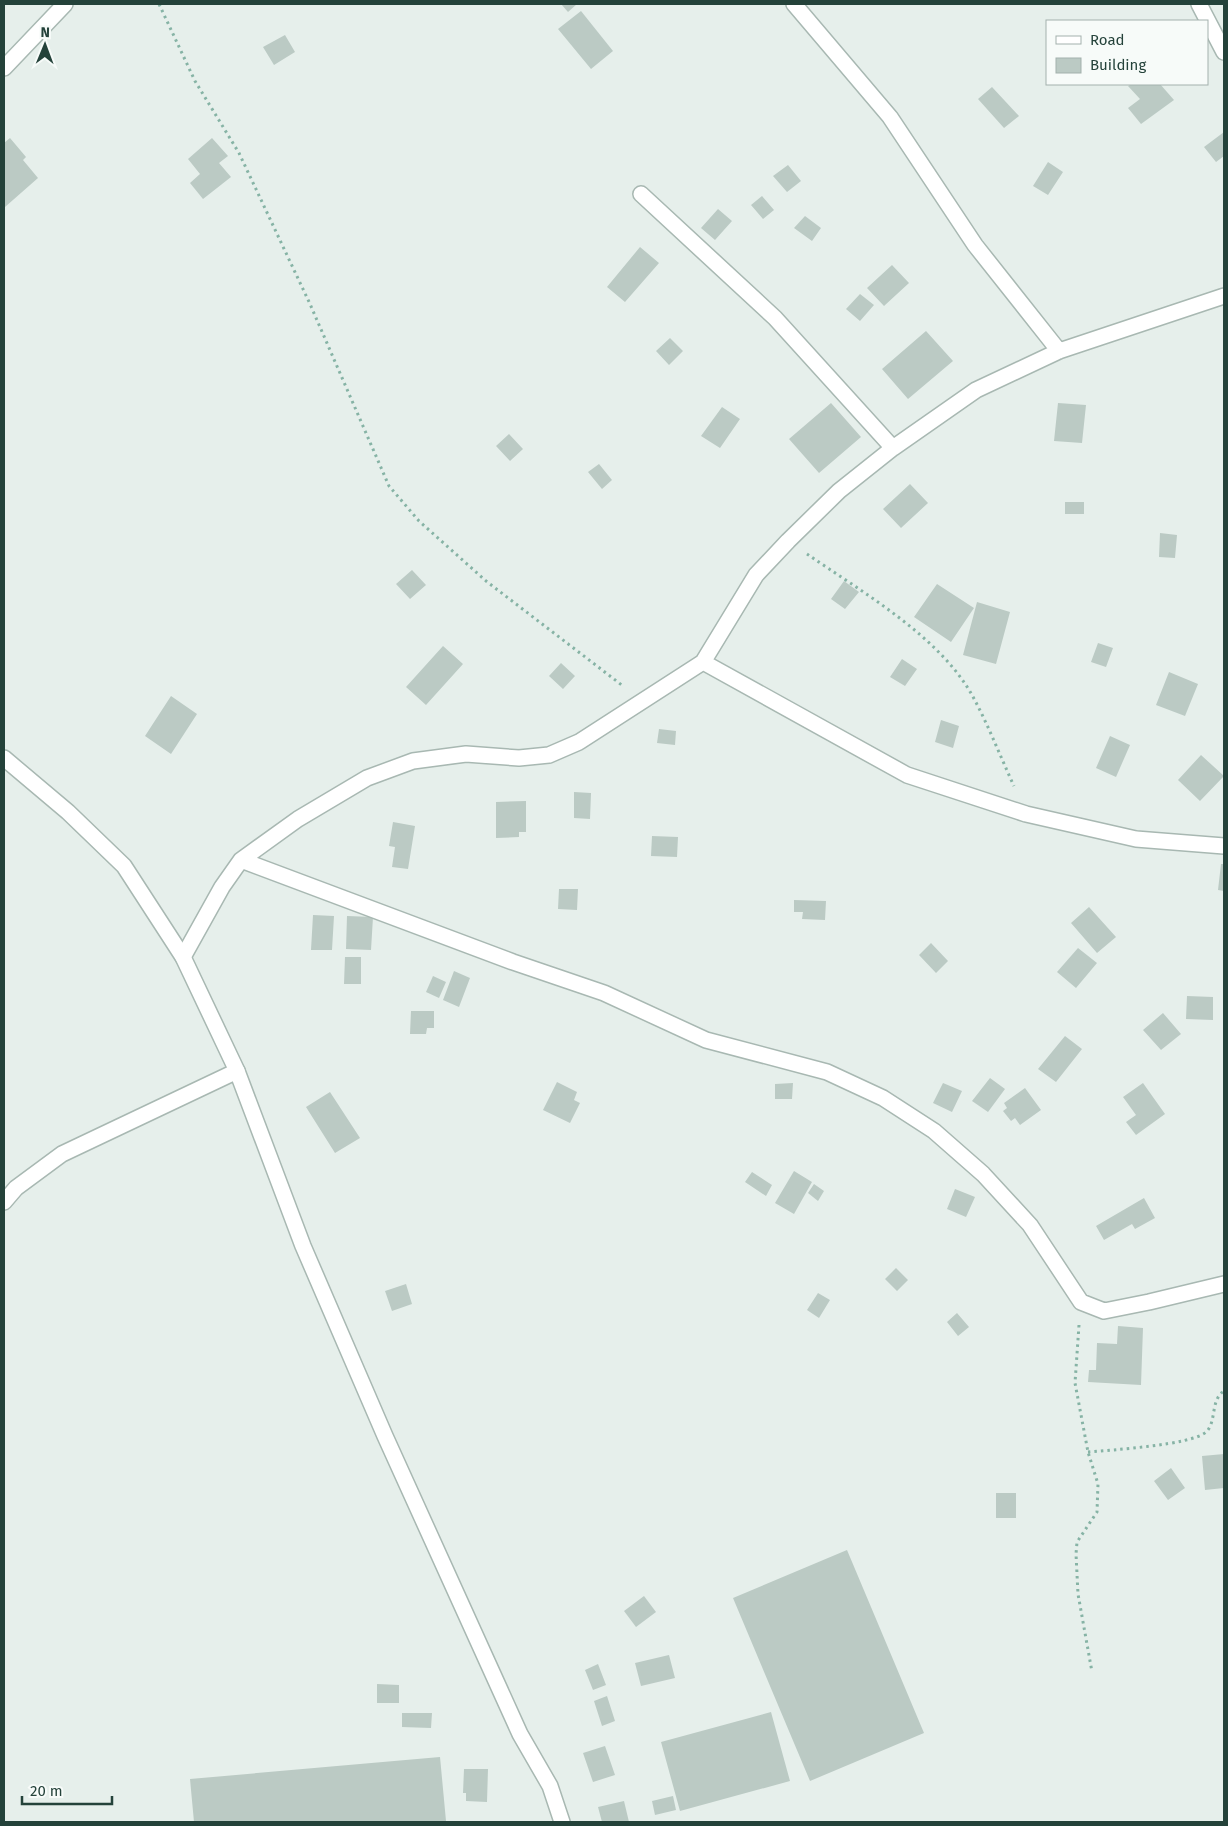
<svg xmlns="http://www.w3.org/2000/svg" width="1228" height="1826" viewBox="0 0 1228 1826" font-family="'Fira Sans',sans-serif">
<rect width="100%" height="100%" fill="#e6efeb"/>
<path fill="#bbcac4" d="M 561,4 L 577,4 L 568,12 Z
M 581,11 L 613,51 L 591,69 L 558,29 Z
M 285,35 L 295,52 L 274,65 L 263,47 Z
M 1132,84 L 1160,84 L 1174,100 L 1141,124 L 1128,108 L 1140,99 L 1128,86 Z
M 992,87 L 1019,116 L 1004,128 L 978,99 Z
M 1224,132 L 1224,156 L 1216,162 L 1204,147 Z
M 10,138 L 26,157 L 23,160 L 38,178 L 5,207 L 4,143 Z
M 212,138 L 228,156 L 219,163 L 231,177 L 203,199 L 190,183 L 200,174 L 188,159 Z
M 1048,162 L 1063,172 L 1048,195 L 1033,186 Z
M 788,165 L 801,181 L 787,192 L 773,176 Z
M 762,196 L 774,210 L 763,219 L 751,205 Z
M 718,209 L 732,221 L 715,240 L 701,228 Z
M 805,216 L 821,228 L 812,241 L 794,228 Z
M 640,247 L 659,263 L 625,302 L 607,287 Z
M 892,265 L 909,283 L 884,306 L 867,288 Z
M 860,294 L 874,305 L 860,321 L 846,309 Z
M 926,331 L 953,361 L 908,399 L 882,369 Z
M 670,338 L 683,351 L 669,365 L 656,351 Z
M 831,403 L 861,437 L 819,473 L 789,439 Z
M 1058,403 L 1086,405 L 1082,443 L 1054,441 Z
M 722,407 L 740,419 L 720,448 L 701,436 Z
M 509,434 L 523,449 L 510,461 L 496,446 Z
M 599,464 L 612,480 L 602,489 L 588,472 Z
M 910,484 L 928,503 L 901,528 L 883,509 Z
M 1065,502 L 1084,502 L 1084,514 L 1065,514 Z
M 1160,533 L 1177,535 L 1175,558 L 1159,557 Z
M 412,570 L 426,585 L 410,599 L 396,584 Z
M 844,581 L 859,592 L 845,609 L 831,599 Z
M 937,584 L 974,608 L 951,642 L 914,617 Z
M 977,602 L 1010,612 L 996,664 L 963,655 Z
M 1098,643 L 1113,648 L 1106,667 L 1091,662 Z
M 443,646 L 463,664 L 426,705 L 406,687 Z
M 902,659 L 917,669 L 905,686 L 890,677 Z
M 561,663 L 575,676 L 563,689 L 549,676 Z
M 1169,672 L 1198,684 L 1185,716 L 1156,705 Z
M 171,696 L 197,714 L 171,754 L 145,736 Z
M 941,720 L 959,726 L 953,748 L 935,742 Z
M 659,729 L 676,731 L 675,745 L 657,743 Z
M 1110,736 L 1130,745 L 1116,777 L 1096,768 Z
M 1201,755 L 1224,776 L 1200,801 L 1178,780 Z
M 574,792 L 591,793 L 590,819 L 574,818 Z
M 526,801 L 526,832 L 519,832 L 519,837 L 496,838 L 496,802 Z
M 393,822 L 415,826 L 408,869 L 392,867 L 395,847 L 389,846 Z
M 652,836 L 678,837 L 677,857 L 651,856 Z
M 1221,864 L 1224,864 L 1224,891 L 1218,890 Z
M 559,889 L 578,889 L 577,910 L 558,909 Z
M 794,900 L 826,901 L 825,920 L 802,919 L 803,912 L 794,912 Z
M 1089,907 L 1116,937 L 1097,953 L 1071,923 Z
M 313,915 L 334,916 L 332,950 L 311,950 Z
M 347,916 L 373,917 L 371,950 L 346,949 Z
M 931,943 L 948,961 L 936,973 L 919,955 Z
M 1078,948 L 1097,963 L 1076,988 L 1057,972 Z
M 345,957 L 361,957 L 361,984 L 344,984 Z
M 454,971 L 470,978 L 459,1007 L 443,1000 Z
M 433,976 L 446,982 L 439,998 L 426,992 Z
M 1187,996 L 1213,997 L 1213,1020 L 1186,1019 Z
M 411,1011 L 434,1011 L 434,1028 L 427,1028 L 426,1034 L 410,1034 Z
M 1163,1013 L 1181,1034 L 1161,1050 L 1143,1030 Z
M 1065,1036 L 1082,1049 L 1056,1082 L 1038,1069 Z
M 990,1078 L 1005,1089 L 988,1112 L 972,1101 Z
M 557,1082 L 577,1092 L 574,1100 L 580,1103 L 570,1123 L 543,1110 Z
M 793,1083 L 792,1099 L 775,1099 L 775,1084 Z
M 943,1083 L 962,1091 L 952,1112 L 933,1103 Z
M 1143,1083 L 1165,1114 L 1136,1135 L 1126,1122 L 1136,1115 L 1123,1097 Z
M 1025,1088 L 1041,1110 L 1020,1125 L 1015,1118 L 1011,1121 L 1003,1111 L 1007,1108 L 1004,1103 Z
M 330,1092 L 360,1138 L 335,1153 L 306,1107 Z
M 794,1171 L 812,1182 L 794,1214 L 775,1203 Z
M 752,1172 L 772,1185 L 766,1196 L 745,1182 Z
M 814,1184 L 824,1191 L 818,1201 L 808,1193 Z
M 955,1189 L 975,1197 L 966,1217 L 947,1209 Z
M 1144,1198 L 1155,1218 L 1135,1229 L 1132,1224 L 1104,1240 L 1096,1226 Z
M 896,1268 L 908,1280 L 897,1291 L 885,1279 Z
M 406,1284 L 412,1304 L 392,1311 L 385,1291 Z
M 818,1293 L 830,1300 L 819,1318 L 807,1310 Z
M 957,1313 L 969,1327 L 958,1336 L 947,1322 Z
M 1118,1326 L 1143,1328 L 1141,1385 L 1088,1382 L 1089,1370 L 1096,1370 L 1097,1343 L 1117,1344 Z
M 1224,1454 L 1224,1488 L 1205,1490 L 1202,1456 Z
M 1171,1468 L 1185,1488 L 1168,1500 L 1154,1481 Z
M 996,1493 L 1016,1493 L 1016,1518 L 996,1518 Z
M 847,1550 L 924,1733 L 810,1781 L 733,1598 Z
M 644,1596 L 656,1612 L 636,1627 L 624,1611 Z
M 669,1655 L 675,1678 L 641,1686 L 635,1663 Z
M 598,1664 L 606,1685 L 593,1690 L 585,1670 Z
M 377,1684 L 399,1685 L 399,1703 L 377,1703 Z
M 607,1696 L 615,1721 L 602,1726 L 594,1701 Z
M 771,1712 L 790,1781 L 680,1811 L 661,1742 Z
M 402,1713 L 432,1713 L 431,1728 L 402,1727 Z
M 605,1746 L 615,1775 L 593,1782 L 583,1753 Z
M 440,1757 L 446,1821 L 194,1822 L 190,1779 Z
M 464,1769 L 488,1769 L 487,1802 L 466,1801 L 466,1793 L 463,1793 Z
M 673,1796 L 676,1810 L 655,1815 L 652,1801 Z
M 624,1801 L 629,1822 L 602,1822 L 598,1807 Z"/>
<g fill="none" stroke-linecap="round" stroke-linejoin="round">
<g stroke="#a8b8b2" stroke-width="18">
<path id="minor" d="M 794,4 L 890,117 L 975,245 L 1059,351
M 1199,4 L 1224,52
M 4,68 L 65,4
M 641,194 L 775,318 L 893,448
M 703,662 L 907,775 L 1026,814 L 1136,839 L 1224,846
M 241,860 L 513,962 L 604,993 L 706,1040 L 827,1072 L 883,1098 L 934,1131 L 983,1174 L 1030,1225 L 1081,1302 L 1104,1311 L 1149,1302 L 1224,1284
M 183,957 L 222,887 L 241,860 L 298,819 L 367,778 L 413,761 L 466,754 L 519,758 L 549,755 L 579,742 L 703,662 L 756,575 L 788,541 L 839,491 L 893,448 L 976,390 L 1059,351 L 1224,296
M 4,1202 L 16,1188 L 62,1154 L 237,1071"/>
</g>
<g stroke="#a8b8b2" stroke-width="18">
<path id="tertiary" d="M 4,758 L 68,812 L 124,866 L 183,957 L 237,1071 L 303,1246 L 385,1436 L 520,1734 L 550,1786 L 562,1822"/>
</g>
<path stroke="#86b3a5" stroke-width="3" stroke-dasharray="2.5 4" stroke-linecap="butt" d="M 159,4 L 195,81 L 239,153 L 310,304 L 389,486 L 419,521 L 486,581 L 623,686
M 807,554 C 862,592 939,636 972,695 C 988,724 1000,756 1014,786
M 1079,1325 L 1075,1383 L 1088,1452 L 1098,1484 L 1097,1512 L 1077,1542 L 1076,1554 L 1078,1594 L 1092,1672
M 1088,1452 C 1111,1450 1192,1445 1206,1432 C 1217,1422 1210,1400 1224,1391"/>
<use href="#minor" stroke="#fff" stroke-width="15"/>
<use href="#tertiary" stroke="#fff" stroke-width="15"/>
</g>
<rect width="1228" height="1826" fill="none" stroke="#24423a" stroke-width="10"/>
<rect x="1046" y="20" width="162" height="65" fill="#f7fbf9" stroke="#a3b1ad"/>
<rect x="1056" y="36" width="25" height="8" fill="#ffffff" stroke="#a3b1ad"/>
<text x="1090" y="45" font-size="15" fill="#24423a">Road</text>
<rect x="1056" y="58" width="25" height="15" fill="#bbcac4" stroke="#a3b1ad"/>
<text x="1090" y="70" font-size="15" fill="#24423a">Building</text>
<g transform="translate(45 45) rotate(1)" stroke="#f7fbf9" stroke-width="4" paint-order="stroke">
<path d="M0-4L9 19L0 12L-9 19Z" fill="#24423a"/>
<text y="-8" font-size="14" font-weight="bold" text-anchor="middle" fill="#24423a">N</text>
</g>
<path d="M22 1796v8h90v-8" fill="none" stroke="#24423a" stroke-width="2.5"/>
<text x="30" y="1796" font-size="15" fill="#24423a" stroke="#f7fbf9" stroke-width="4" paint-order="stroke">20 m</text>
</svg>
